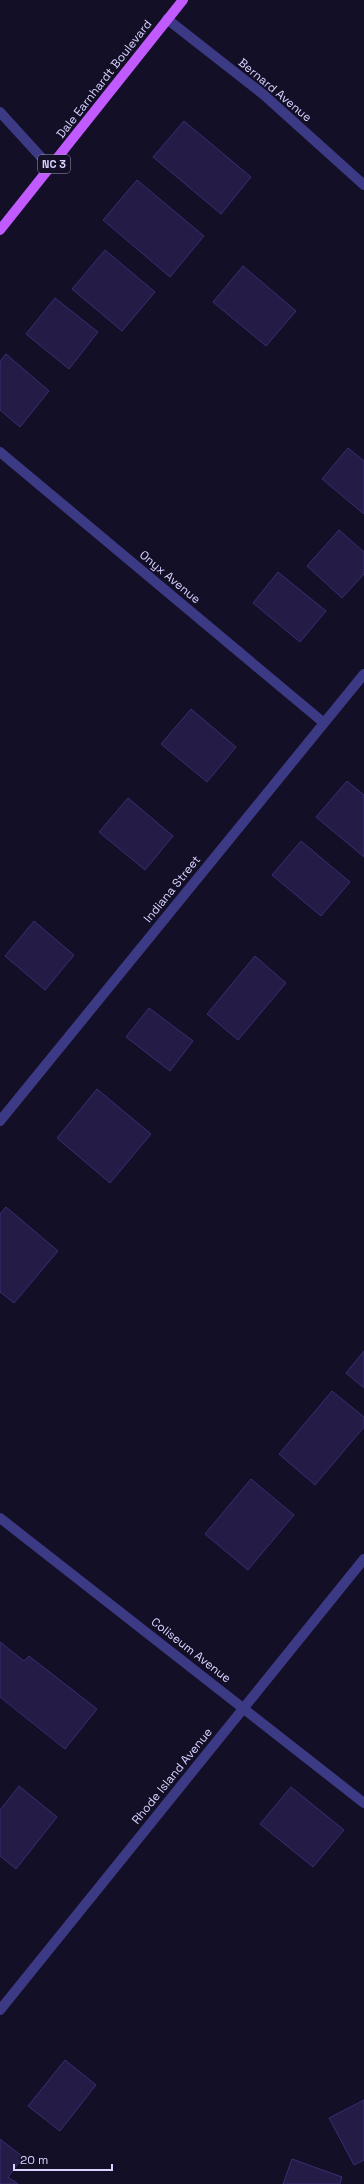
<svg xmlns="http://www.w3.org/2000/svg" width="364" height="2184" viewBox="0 0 364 2184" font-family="'Space Grotesk',sans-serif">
<rect width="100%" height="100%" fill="#130f26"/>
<path fill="#241b47" stroke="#3b2d73" d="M 184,121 L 251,177 L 221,214 L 153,157 Z
M 137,180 L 204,236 L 170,277 L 103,220 Z
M 105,250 L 155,292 L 122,331 L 72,289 Z
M 243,266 L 296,311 L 266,346 L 213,302 Z
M 55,298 L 98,332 L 69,369 L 26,334 Z
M 6,354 L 49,391 L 20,427 L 0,410 L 0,361 Z
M 348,448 L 364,461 L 364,514 L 322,479 Z
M 339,530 L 364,552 L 364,574 L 342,598 L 307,566 Z
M 278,572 L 326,611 L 300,642 L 253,603 Z
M 191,709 L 236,747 L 207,782 L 161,744 Z
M 347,781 L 364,795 L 364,857 L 316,817 Z
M 128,798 L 173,836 L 145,870 L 99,832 Z
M 301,841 L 350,882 L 321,916 L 272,875 Z
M 34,921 L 74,955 L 45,990 L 5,956 Z
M 255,956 L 286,983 L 238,1040 L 207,1014 Z
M 149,1008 L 193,1041 L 170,1071 L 126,1037 Z
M 97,1089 L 151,1134 L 110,1183 L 57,1138 Z
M 6,1207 L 58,1251 L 14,1303 L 0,1292 L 0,1214 Z
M 364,1351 L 364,1388 L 346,1373 Z
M 332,1391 L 364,1417 L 364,1427 L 315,1485 L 279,1454 Z
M 251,1479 L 294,1515 L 248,1570 L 205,1534 Z
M 0,1642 L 24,1661 L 29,1656 L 97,1709 L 65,1749 L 0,1697 Z
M 19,1786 L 57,1817 L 16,1869 L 0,1856 L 0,1810 Z
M 291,1787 L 344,1830 L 313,1867 L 260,1824 Z
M 65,2060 L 96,2085 L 60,2131 L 28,2106 Z
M 364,2100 L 364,2160 L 354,2165 L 329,2118 Z
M 0,2139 L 23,2157 L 8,2177 L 18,2184 L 0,2184 Z
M 292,2159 L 342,2177 L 340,2184 L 283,2184 Z"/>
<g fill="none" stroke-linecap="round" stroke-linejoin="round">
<path stroke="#3d3a85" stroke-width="10" d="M 167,19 L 264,95 L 364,185
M 0,112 L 51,168
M 0,452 L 324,723
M 0,1121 L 364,674
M 0,1518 L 364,1803
M 0,2010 L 364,1559"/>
<path stroke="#c25bff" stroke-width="10" d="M 0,230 L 183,0"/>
</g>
<g text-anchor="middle" stroke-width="3" stroke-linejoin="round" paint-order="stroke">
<rect fill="#130f26" stroke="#9e99be" stroke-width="1" x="38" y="155" width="32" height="18" rx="3"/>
<g font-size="11" font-weight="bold" fill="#d9d4ff">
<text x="54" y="168">NC 3</text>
</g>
<g font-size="12" fill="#d9d4ff" stroke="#130f26">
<text transform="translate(104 79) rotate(-52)" y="4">Dale Earnhardt Boulevard</text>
<text transform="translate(275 90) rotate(40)" y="4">Bernard Avenue</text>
<text transform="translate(170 577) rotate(40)" y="4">Onyx Avenue</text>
<text transform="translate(172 889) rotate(-51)" y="4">Indiana Street</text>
<text transform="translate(191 1650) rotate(38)" y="4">Coliseum Avenue</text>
<text transform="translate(172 1776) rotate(-51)" y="4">Rhode Island Avenue</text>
</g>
</g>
<path d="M14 2164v6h98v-6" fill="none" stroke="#d9d4ff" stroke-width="2"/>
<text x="20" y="2164" font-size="12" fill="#d9d4ff" stroke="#130f26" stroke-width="3" paint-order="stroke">20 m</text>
</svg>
